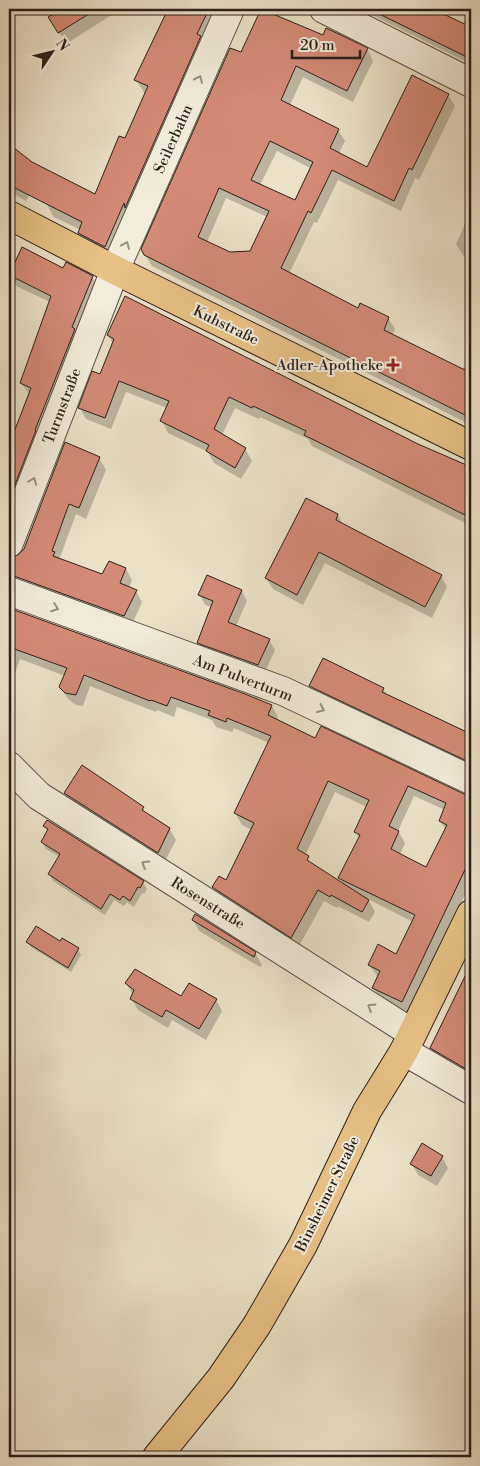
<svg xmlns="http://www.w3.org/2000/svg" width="480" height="1466" viewBox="0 0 480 1466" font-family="'Libre Bodoni',serif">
<rect width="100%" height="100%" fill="#ebe1c7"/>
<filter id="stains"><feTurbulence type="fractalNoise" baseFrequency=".004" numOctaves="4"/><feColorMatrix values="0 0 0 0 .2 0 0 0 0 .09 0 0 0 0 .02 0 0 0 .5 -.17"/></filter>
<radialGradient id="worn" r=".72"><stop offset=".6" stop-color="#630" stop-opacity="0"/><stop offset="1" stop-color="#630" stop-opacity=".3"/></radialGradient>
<path fill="#0003" fill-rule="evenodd" d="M 64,9 L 121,9 L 66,44 L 50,18 Z
M 169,9 L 223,9 L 113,261 L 88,247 L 79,233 L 81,230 L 54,217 L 46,203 L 95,195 L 126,140 L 145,94 L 136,80 Z
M 367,9 L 430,9 L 471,29 L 471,64 L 370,14 Z
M 323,37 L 367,49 L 373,61 L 353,102 L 303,77 L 290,105 L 338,130 L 345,141 L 339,153 L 368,168 L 448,95 L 455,106 L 419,180 L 415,178 L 401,211 L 338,180 L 317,223 L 314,222 L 289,274 L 359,310 L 388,318 L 395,329 L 392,335 L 462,370 L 463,367 L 471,372 L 471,425 L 152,266 L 145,255 L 242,54 ZM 277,151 L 312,169 L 296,202 L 260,185 ZM 226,198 L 267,217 L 251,252 L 230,253 L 207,242 Z
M 9,146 L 35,166 L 41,177 L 26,201 L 12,193 L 9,196 Z
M 471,211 L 471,263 L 466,260 L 456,244 Z
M 64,269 L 92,277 L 99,288 L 9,527 L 9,448 L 30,395 L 21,383 L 50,302 L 16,286 L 10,274 Z
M 108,335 L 418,445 L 471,468 L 471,526 L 312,446 L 308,439 L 260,417 L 259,419 L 235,408 L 222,435 L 245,449 L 252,461 L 241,479 L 214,463 L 208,452 L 168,433 L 162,421 L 167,408 L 126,392 L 111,429 L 86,419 L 80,408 L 100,376 L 113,344 Z
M 99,458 L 106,470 L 86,519 L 76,514 L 59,560 L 102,576 L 109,562 L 126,569 L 132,580 L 129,588 L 136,591 L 142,602 L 131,627 L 9,589 L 9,559 L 19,556 Z
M 307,500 L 338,515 L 343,525 L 441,576 L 447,587 L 432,618 L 325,563 L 303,605 L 273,589 L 266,578 Z
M 207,577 L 242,591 L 247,601 L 236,626 L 269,640 L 275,650 L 264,674 L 204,652 L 198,643 L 212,607 L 205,605 L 200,595 Z
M 9,608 L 272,706 L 278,717 L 277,721 L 316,740 L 464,795 L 471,796 L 471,882 L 409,1013 L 380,999 L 373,988 L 378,977 L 369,965 L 397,956 L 413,922 L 368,899 L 375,912 L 369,922 L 338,906 L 337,908 L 324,901 L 298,948 L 220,899 L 213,887 L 227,882 L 252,830 L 242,825 L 235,813 L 269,743 L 234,728 L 232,732 L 216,727 L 212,720 L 177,707 L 174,717 L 157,710 L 156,712 L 90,686 L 83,706 L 76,705 L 68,699 L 61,687 L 65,676 L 20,659 L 9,690 ZM 335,792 L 367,807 L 355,831 L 360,839 L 339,878 L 344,885 L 313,865 L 305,856 ZM 414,796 L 445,810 L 440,821 L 446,830 L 427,869 L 400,855 L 405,843 L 398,831 Z
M 310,686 L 383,689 L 387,695 L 471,735 L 471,770 L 317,697 Z
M 65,793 L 143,808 L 146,815 L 169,828 L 176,840 L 164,863 L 72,805 Z
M 45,826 L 143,882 L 147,889 L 144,894 L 142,893 L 134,907 L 127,902 L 124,906 L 114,900 L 105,915 L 53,881 L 49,874 L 60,857 L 46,849 L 42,842 L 48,832 Z
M 193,920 L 255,953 L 262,965 L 260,967 L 199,931 Z
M 27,942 L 61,943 L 78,949 L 81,955 L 71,972 L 31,947 Z
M 471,966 L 471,1080 L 439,1061 L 432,1048 Z
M 126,983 L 182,998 L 216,1000 L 222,1011 L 206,1040 L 172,1020 L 168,1028 L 138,1010 L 131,998 L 133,995 Z
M 442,1157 L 448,1168 L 437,1186 L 418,1175 L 412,1164 Z"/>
<path fill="#d38a76" stroke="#2b1f19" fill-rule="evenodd" d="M 62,9 L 97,9 L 58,33 L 48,17 Z
M 168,9 L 209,9 L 197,34 L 201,36 L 125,208 L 124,203 L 105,247 L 78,233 L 82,222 L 9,185 L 9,144 L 32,162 L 95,194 L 119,136 L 125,138 L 148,86 L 134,80 Z
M 261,9 L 323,35 L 326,28 L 368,48 L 347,91 L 296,66 L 281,100 L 339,129 L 330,148 L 367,167 L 412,75 L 449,94 L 412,170 L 409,168 L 394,201 L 332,170 L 311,213 L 308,211 L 281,268 L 358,308 L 360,303 L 389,317 L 384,330 L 471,373 L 471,418 L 144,255 L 141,249 L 230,48 L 241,52 ZM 270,141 L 313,162 L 295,200 L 251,180 ZM 219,188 L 269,211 L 250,251 L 230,252 L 198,237 Z
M 369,9 L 433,9 L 471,27 L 471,59 Z
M 22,247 L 63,268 L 66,262 L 93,276 L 72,327 L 75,329 L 35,430 L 36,430 L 9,500 L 9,445 L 31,388 L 20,383 L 51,296 L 9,275 Z
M 125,296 L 418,444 L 471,467 L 471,518 L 304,435 L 306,431 L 253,406 L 252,408 L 229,397 L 214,429 L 246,448 L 235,468 L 206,451 L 209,445 L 160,421 L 169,401 L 119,381 L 105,418 L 78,408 L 92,371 L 100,374 L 114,339 L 107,335 Z
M 65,442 L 100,457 L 79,508 L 69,504 L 52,551 L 55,552 L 53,556 L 102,574 L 109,561 L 126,568 L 120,583 L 137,590 L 124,616 L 14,576 L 9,576 L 9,558 L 18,555 L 24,549 Z
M 306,498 L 338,514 L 336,520 L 442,575 L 425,607 L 319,552 L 297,595 L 265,578 Z
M 207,575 L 242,590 L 228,622 L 270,639 L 258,665 L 197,643 L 213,601 L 198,595 Z
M 9,608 L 245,694 L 272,705 L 268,715 L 315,738 L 321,726 L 464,794 L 471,795 L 471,857 L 402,1002 L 372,988 L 380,971 L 368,965 L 378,944 L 396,954 L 415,915 L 338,878 L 360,835 L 354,832 L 369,800 L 328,781 L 297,849 L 309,856 L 307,860 L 369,900 L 362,912 L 331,895 L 330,897 L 318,890 L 291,938 L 212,887 L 219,876 L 226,880 L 254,823 L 234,813 L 271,736 L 227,718 L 226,722 L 208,715 L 210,711 L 171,697 L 167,706 L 151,700 L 150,701 L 84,675 L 76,695 L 65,693 L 59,687 L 67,668 L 9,647 ZM 408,786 L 446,803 L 439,821 L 447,825 L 426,867 L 391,849 L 399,831 L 389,826 Z
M 323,658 L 384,688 L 382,692 L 471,734 L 471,763 L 309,686 Z
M 82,765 L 144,807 L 142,810 L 170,828 L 158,853 L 64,793 Z
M 47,820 L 144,881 L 140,888 L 138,887 L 130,901 L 123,896 L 120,900 L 110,894 L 101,909 L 48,874 L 60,854 L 41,842 L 48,829 L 43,826 Z
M 195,914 L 256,952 L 254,957 L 192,920 Z
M 36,926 L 60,941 L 62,938 L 79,948 L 68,968 L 26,942 Z
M 471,964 L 471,1072 L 430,1048 Z
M 135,969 L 181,996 L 189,983 L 217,999 L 199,1029 L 166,1010 L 162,1017 L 130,999 L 134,990 L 125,983 Z
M 422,1143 L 443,1156 L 431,1176 L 410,1164 Z"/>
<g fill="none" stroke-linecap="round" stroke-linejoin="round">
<g stroke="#5b5044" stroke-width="30">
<path id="minor" d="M 324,9 L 471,83
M 9,543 L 115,270 L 230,9
M 9,591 L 283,691 L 471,780
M 9,766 L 39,796 L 412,1033
M 404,1051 L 471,1090"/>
</g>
<g stroke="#2b1f19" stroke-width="30">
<path id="major" d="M 9,215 L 115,270 L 471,446
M 157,1457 L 221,1378 L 257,1325 L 303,1245 L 367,1111 L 404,1051 L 471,914"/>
</g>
<use href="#minor" stroke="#f2ecdb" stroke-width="28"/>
<use href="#major" stroke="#e6c084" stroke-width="28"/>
</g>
<defs><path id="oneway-chevron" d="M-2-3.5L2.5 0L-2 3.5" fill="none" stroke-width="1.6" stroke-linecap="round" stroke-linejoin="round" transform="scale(1.25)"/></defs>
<g stroke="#989084">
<use href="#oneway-chevron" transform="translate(199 79) rotate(-66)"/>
<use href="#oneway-chevron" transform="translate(126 245) rotate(-66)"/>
<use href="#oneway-chevron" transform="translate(33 481) rotate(-69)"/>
<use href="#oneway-chevron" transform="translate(55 608) rotate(20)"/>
<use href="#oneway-chevron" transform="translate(321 709) rotate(25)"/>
<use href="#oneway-chevron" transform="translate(145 864) rotate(-148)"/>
<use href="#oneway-chevron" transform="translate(371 1007) rotate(-148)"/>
</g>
<path fill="#8f2418" stroke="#f2ecdb" stroke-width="2" d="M390.5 357.5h5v5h5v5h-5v5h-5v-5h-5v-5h5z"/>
<g text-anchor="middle" stroke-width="4" stroke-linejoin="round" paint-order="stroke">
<g font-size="15" fill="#2b1f19" stroke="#f2ecdb">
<text transform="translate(173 139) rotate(-66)" y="5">Seilerbahn</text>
<text transform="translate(226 325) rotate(26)" y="5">Kuhstraße</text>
<text transform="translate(62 406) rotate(-69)" y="5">Turmstraße</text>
<text transform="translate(243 678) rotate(21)" y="5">Am Pulverturm</text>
<text transform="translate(208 903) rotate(32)" y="5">Rosenstraße</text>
<text transform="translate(327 1194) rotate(-64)" y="5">Binsheimer Straße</text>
</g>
<g font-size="15" fill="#2b1f19" stroke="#f2ecdb" text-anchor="end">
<text x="383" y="370">Adler-Apotheke</text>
</g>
</g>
<rect width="480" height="1466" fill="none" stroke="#ebe1c7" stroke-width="30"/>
<rect x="10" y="10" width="460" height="1446" fill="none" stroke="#2b1f19" stroke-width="2.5"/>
<rect x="15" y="15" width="450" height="1436" fill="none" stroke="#2b1f19"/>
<g transform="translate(52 52) rotate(55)" stroke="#f2ecdb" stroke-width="4" paint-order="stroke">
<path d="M0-4L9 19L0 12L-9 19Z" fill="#2b1f19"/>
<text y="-8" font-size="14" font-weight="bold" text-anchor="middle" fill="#2b1f19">N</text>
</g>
<path d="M292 50v8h68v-8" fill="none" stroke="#2b1f19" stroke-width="2.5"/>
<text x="300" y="50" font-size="15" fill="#2b1f19" stroke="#f2ecdb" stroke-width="4" paint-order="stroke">20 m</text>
<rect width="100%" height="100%" filter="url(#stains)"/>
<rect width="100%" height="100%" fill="url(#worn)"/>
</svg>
